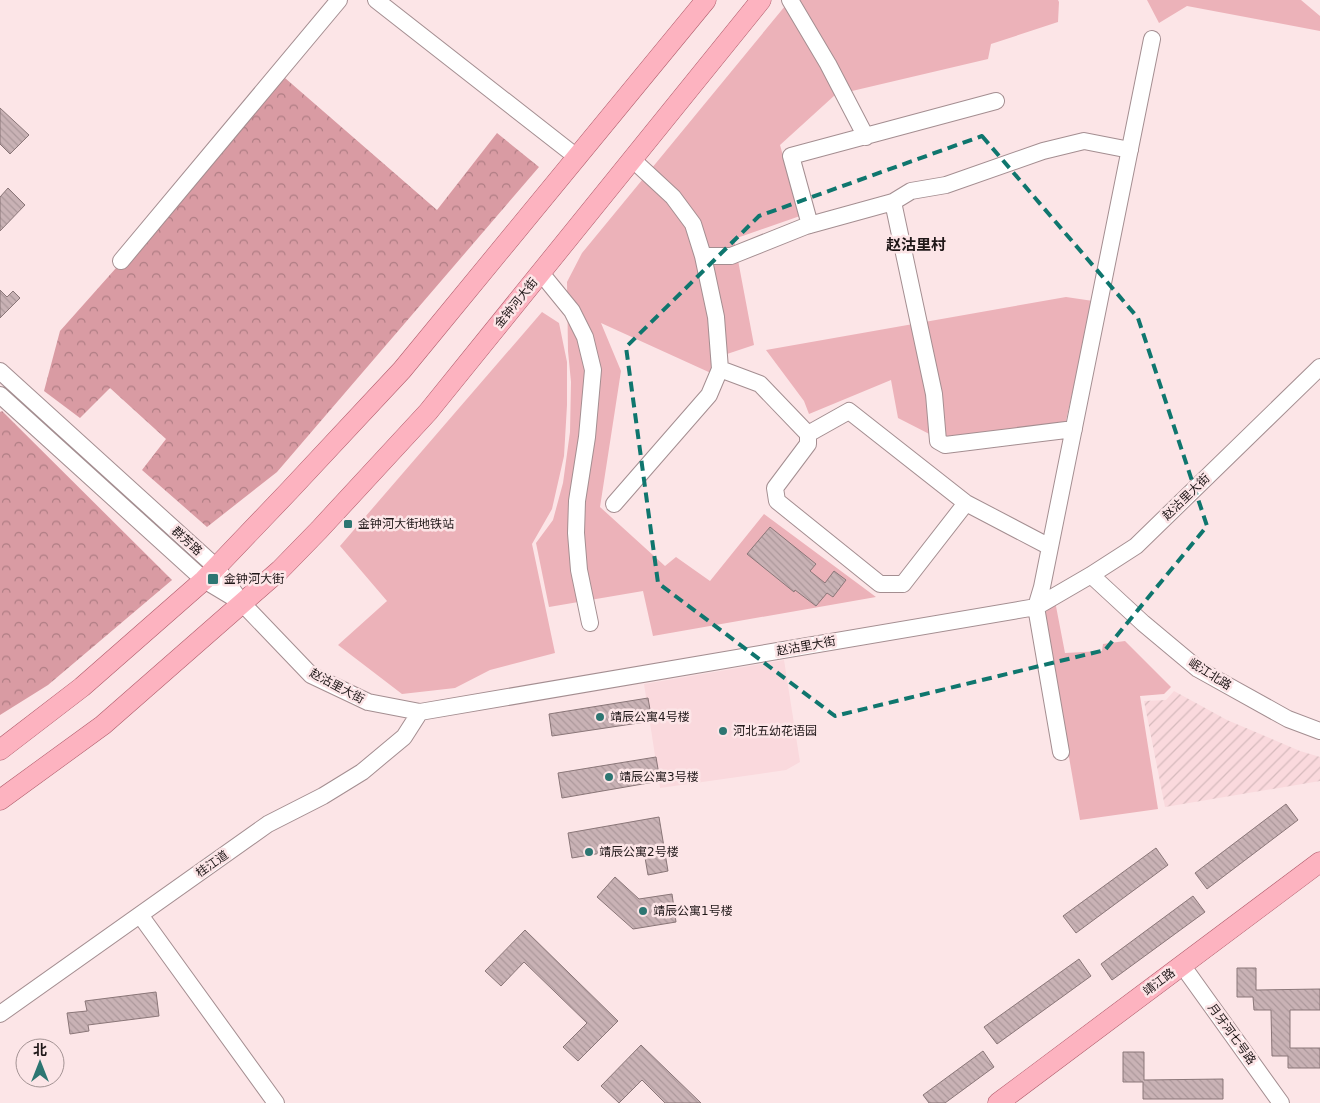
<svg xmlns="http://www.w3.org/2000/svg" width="1320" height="1103" viewBox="0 0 1320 1103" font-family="'DejaVu Sans','Noto Sans SC',sans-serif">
<defs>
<pattern id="industrial-furrows" width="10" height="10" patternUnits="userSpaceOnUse" patternTransform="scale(1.25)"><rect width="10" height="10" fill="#fad9dd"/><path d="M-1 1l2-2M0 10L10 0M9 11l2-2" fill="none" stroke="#d6babd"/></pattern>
<pattern id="forest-crowns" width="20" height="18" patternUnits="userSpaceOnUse" patternTransform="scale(1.25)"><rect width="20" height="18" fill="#d99ba3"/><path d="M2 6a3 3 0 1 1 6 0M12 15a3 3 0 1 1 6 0" fill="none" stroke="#af7d84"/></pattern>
<pattern id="building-back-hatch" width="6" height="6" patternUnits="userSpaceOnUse" patternTransform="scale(1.25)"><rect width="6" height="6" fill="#c9b2b5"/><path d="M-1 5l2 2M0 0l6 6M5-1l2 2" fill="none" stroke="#ac989b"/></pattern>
</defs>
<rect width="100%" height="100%" fill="#fce5e7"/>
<path fill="#fad9dd" d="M 784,660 L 800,762 L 786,770 L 660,788 L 644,684 Z"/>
<path fill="url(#industrial-furrows)" d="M 1174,691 L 1227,720 L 1300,751 L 1320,757 L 1320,781 L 1165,807 L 1144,701 L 1166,700 Z"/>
<path fill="#ecb2b9" d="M 790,0 L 1058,0 L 1059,2 L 1058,22 L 991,44 L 988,59 L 835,95 L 780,145 L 800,216 L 734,239 L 754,345 L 724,355 L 713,374 L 601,323 L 621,371 L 600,507 L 665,566 L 676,557 L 710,581 L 764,514 L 876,597 L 653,636 L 643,591 L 549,607 L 536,543 L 553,520 L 563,483 L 570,432 L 571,382 L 568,351 L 567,282 L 582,253 Z
M 1147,0 L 1301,0 L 1320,16 L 1320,31 L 1187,6 L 1159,23 Z
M 1066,297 L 1093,301 L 1065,425 L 945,442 L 898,418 L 891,380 L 809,414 L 804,401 L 766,350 Z
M 542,312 L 559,323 L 567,362 L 567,405 L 564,456 L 552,509 L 532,544 L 555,653 L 490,670 L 455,688 L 402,694 L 338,645 L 387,601 L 340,546 Z
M 1055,601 L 1065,653 L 1102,651 L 1103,644 L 1125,641 L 1171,687 L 1164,694 L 1140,696 L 1158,809 L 1080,820 L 1044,614 Z"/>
<path fill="url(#forest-crowns)" d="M 285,78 L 437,210 L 497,133 L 539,167 L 277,472 L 207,527 L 142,470 L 166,439 L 110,388 L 80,418 L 44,391 L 60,331 Z
M 2,411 L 172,580 L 48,685 L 0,715 L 0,412 Z"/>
<path fill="url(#building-back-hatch)" stroke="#8a7678" d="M 0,108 L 29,135 L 10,154 L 0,144 Z
M 8,188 L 25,205 L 0,231 L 0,197 Z
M 0,290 L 7,297 L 13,291 L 20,298 L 0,318 Z
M 770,527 L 816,564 L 810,571 L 825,583 L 834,571 L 846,580 L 833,597 L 827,593 L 816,606 L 795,590 L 794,592 L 747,554 Z
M 648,698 L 652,721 L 552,736 L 549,714 Z
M 656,757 L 660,781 L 562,798 L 558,773 Z
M 1286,804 L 1298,820 L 1207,889 L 1195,873 Z
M 659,817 L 668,871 L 648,875 L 643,846 L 572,858 L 568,833 Z
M 1156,848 L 1168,865 L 1076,933 L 1063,916 Z
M 615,877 L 639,899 L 672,894 L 676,922 L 633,929 L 597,897 Z
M 1193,896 L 1205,912 L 1112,980 L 1101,964 Z
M 525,930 L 618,1021 L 578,1061 L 563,1047 L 587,1023 L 524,962 L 501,986 L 485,971 Z
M 1079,959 L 1091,976 L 997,1044 L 984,1027 Z
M 1237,968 L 1256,968 L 1256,990 L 1320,989 L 1320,1010 L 1290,1010 L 1290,1048 L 1320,1048 L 1320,1068 L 1288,1068 L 1288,1056 L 1272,1056 L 1271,1010 L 1254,1010 L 1253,997 L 1237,997 Z
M 156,992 L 159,1016 L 88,1025 L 89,1031 L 70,1034 L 67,1013 L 87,1011 L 85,1001 Z
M 641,1045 L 701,1103 L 665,1103 L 642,1080 L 619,1103 L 601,1086 Z
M 983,1051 L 994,1067 L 945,1103 L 929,1103 L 923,1095 Z
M 1123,1052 L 1144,1052 L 1144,1080 L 1223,1079 L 1223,1099 L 1143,1099 L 1143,1082 L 1123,1082 Z"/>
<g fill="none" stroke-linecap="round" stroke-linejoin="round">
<g stroke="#a48e91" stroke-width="18">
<path id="minor" d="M 376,0 L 578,158
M 790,0 L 828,64 L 866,137
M 810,225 L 791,156 L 996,101
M 703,256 L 731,256 L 806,226 L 893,202
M 121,261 L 339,0
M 541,273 L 572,311 L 585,337 L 593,370 L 587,437 L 577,501 L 576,533 L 579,570 L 590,623
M 720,369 L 760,384 L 808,434 L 849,411 L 966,503 L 1050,547
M 0,371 L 216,567 L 242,603 L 311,675 L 368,702 L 420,712 L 1036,607 L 1091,575 L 1136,546 L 1320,367
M 0,395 L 204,580 L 234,598
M 1074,429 L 945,445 L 938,441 L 934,394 L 893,202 L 911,191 L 946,185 L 1043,151 L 1084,141 L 1130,150
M 808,434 L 808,444 L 775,488 L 777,501 L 880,584 L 903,584 L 966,503
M 614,504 L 709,395 L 720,369 L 716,317 L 703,256 L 693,224 L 673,197 L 632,159
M 1091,575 L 1143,623 L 1198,669 L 1288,719 L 1320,731
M 1061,752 L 1036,607 L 1042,587 L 1152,39
M 140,915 L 276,1103
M 1182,965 L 1281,1103
M 0,1014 L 268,824 L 323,796 L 362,772 L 404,737 L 420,712"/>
</g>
<g stroke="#af5b6a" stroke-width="21">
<path id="major" d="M 0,750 L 82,687 L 204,580 L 289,491 L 402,370 L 706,0
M 0,800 L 103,725 L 280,570 L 319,530 L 428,412 L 761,0
M 998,1103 L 1320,862"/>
</g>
<use href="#minor" stroke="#fff" stroke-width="16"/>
<use href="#major" stroke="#fdb3c0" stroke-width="20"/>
</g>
<path fill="none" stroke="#0f766e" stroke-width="4" stroke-dasharray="10 6" stroke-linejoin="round" d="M 982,136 L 1138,318 L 1207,526 L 1105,650 L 835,716 L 658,583 L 626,347 L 759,216 Z"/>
<g fill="#2d7672" stroke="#fce5e7" stroke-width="2">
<rect x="343" y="519" width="10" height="10" rx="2.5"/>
<rect x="207" y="573" width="12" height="12" rx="2.5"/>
<circle cx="600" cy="717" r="5"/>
<circle cx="723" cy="731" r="5"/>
<circle cx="609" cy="777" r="5"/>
<circle cx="589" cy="852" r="5"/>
<circle cx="643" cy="911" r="5"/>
</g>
<g text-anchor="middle" stroke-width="5" stroke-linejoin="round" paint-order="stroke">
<g font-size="12" fill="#1f1718" stroke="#fce5e7">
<text transform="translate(516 303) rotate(-51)" y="4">金钟河大街</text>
<text transform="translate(1186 497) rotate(-44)" y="4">赵沽里大街</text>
<text transform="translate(187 541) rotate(42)" y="4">群芳路</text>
<text transform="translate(806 646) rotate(-10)" y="4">赵沽里大街</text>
<text transform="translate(1210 674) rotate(32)" y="4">岷江北路</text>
<text transform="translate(337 686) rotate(28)" y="4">赵沽里大街</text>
<text transform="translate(212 864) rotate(-35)" y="4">桂江道</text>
<text transform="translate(1159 982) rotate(-37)" y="4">靖江路</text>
<text transform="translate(1232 1034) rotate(54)" y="4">月牙河七号路</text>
</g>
<g font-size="12" fill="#1f1718" stroke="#fce5e7" text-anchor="start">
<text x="358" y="528">金钟河大街地铁站</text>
<text x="224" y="583">金钟河大街</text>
<text x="610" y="721">靖辰公寓4号楼</text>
<text x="733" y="735">河北五幼花语园</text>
<text x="619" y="781">靖辰公寓3号楼</text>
<text x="599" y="856">靖辰公寓2号楼</text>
<text x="653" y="915">靖辰公寓1号楼</text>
</g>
<g font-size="15" font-weight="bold" fill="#1f1718" stroke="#fce5e7">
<text x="916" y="250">赵沽里村</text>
</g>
</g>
<g transform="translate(40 1063)"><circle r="24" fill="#fce5e7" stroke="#a49394"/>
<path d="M0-4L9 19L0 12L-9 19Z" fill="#2d7672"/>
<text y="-8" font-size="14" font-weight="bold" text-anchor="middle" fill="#1f1718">北</text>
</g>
</svg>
